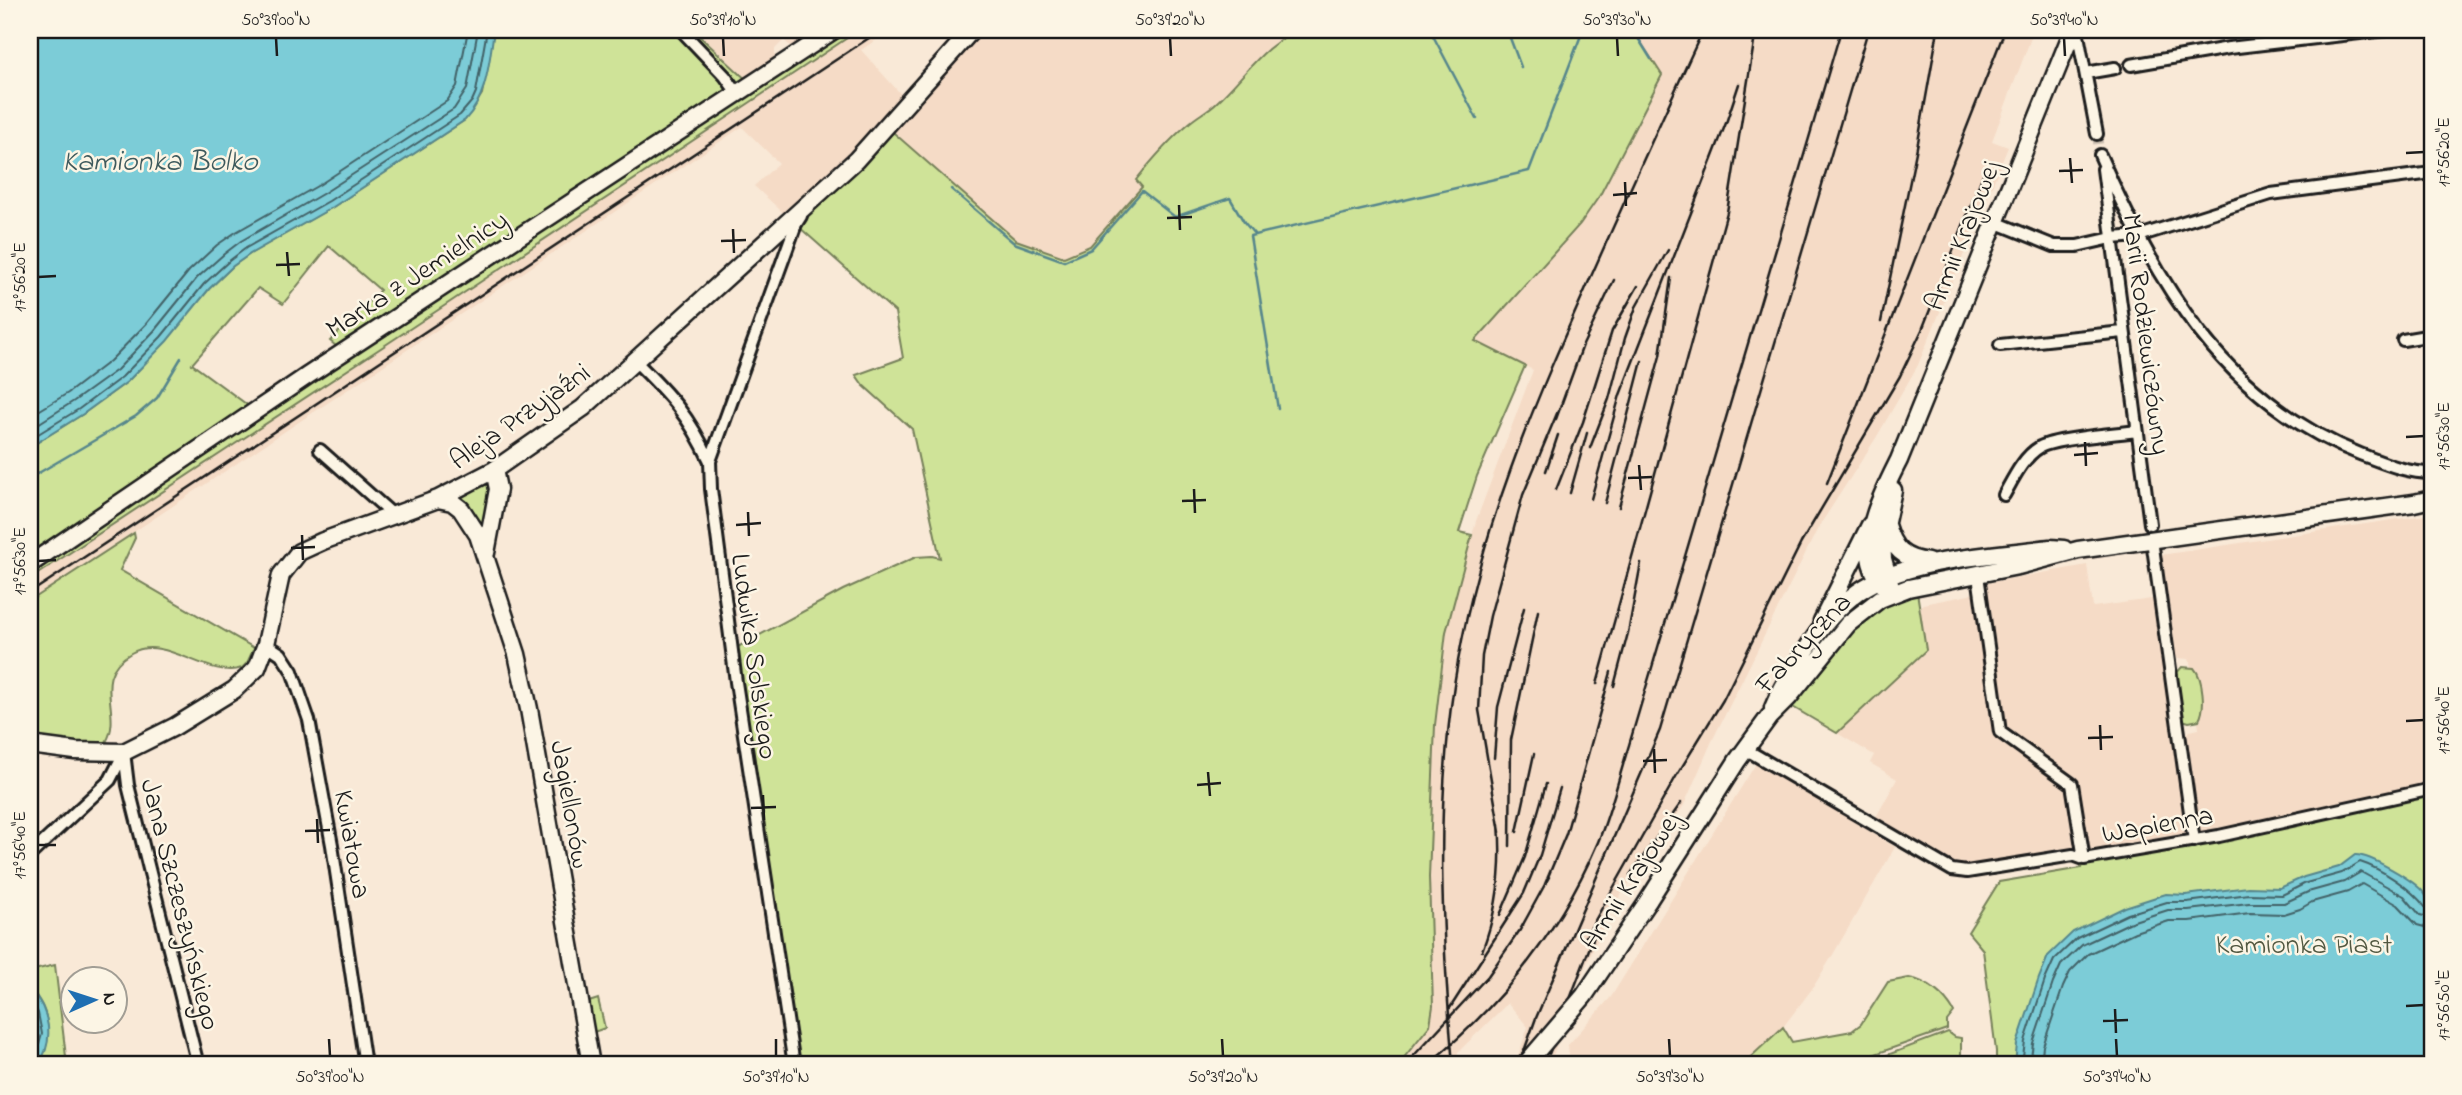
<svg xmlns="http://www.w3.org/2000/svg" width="2462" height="1095" viewBox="0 0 2462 1095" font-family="'Indie Flower',sans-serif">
<rect width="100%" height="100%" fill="#f9e9d7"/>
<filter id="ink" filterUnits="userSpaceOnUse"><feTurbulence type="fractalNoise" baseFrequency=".0143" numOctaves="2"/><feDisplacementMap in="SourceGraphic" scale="14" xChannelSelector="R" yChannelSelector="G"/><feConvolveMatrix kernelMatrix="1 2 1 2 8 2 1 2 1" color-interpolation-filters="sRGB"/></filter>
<g filter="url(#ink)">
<path fill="#f5dbc6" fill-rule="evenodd" d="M 691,30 L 817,30 L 791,47 L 784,40 L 775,49 L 775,59 L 744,78 Z
M 859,30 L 891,30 L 861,50 L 908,102 L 972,30 L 1303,30 L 1291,33 L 1265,51 L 1217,102 L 1189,122 L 1136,180 L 1143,186 L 1090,246 L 1063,257 L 1016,240 L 886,126 L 790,219 L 754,186 L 779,163 L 742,127 L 30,601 L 30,579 L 396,338 Z
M 1633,30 L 2034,30 L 1992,141 L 2008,147 L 1918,365 L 1876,438 L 1818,528 L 1712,741 L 1684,805 L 1618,899 L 1605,923 L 1572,997 L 1550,1065 L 1515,1065 L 1528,1027 L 1508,1003 L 1458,1052 L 1457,1065 L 1398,1065 L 1419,1041 L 1433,1006 L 1429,916 L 1430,824 L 1435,725 L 1446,632 L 1476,521 L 1533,370 L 1475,341 L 1580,224 L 1600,195 L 1662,76 Z
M 2432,514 L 2432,789 L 2219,836 L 2073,855 L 1967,872 L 1934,860 L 1875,819 L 1897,779 L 1870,763 L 1874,755 L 1837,733 L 1926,650 L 1920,607 L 1923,604 L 1969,595 L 1987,585 L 1987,583 L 2087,565 L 2093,607 L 2159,598 L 2156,574 L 2161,555 ZM 2168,649 L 2178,658 L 2189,659 L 2191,667 L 2194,668 L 2201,718 L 2198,721 L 2199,729 L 2190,731 L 2180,742 Z
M 1757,762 L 1895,847 L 1831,958 L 1812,989 L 1783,1027 L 1742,1065 L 1570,1065 L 1568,1045 L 1611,997 Z"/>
<path fill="#cfe398" stroke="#76805a" stroke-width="2" fill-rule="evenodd" d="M 494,30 L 693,30 L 751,84 L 834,30 L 859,30 L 396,338 L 30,579 L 30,447 L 83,414 L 127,382 L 166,341 L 209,289 L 233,266 L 250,254 L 333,207 L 465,120 L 482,94 ZM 329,246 L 380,290 L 330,341 L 343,352 L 257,412 L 192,364 L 258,288 L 283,304 Z
M 1303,30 L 1370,32 L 1370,30 L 1633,30 L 1662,75 L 1600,195 L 1580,224 L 1475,341 L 1525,366 L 1477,476 L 1459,532 L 1472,535 L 1446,632 L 1435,725 L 1429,877 L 1433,1006 L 1430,1025 L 1398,1065 L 794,1065 L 732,650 L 843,590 L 916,557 L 932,556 L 940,558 L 912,429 L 863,385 L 856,375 L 903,358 L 895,312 L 790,219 L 886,126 L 1016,240 L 1064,257 L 1090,246 L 1142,187 L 1136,180 C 1152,160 1167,142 1187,125 C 1196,116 1208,111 1217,102 C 1245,77 1265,40 1303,30 Z
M 494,470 L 486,556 L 452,502 L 479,479 Z
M 134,533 L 135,538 L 120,570 L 254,648 L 247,663 L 242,668 C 208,680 165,633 131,653 C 89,677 124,713 106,742 L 99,745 L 30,737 L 30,601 Z
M 1917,592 L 1926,650 L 1837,733 L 1791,706 L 1854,627 L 1883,605 Z
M 2182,667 L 2194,668 C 2203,678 2206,708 2199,720 L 2189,722 L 2182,720 L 2171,679 Z
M 2431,790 L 2432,1065 L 1996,1065 L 1996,1051 L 1983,950 L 1968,932 L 1999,882 L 2081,868 L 2084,859 Z
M 55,965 L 67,1065 L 38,1065 C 54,1041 50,1009 30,989 L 30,971 Z
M 1909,978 C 1928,981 1945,996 1954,1012 L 1947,1021 L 1947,1029 L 1844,1065 L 1742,1065 L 1783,1027 L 1792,1042 L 1852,1031 L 1861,1024 L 1888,982 Z
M 598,999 L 605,1028 L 594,1032 L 589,1002 Z
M 1948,1032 L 1955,1037 L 1961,1038 L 1961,1065 L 1861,1065 Z"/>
<path fill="#7cccd7" stroke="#56868c" stroke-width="2" d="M 30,30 L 494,30 C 489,61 488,96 465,120 L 333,207 L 250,254 L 233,266 L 209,289 L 167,341 L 127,382 L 83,414 L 30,447 Z
M 2355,855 C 2369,854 2415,881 2424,893 C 2427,897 2430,903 2432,907 L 2432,1065 L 2015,1065 L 2017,1044 L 2039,978 L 2048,956 L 2073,932 L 2125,907 L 2153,898 L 2166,894 L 2186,895 L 2248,887 L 2280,888 L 2304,877 L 2339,867 Z
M 30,989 C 50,1010 55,1041 38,1065 L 30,1065 Z"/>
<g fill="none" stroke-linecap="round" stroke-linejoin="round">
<path stroke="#426267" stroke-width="2" d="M 30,416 L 68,393 L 110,361 L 146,324 L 189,271 L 217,245 L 236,232 L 319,185 L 447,101 L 457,86 L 468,30
M 30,429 L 74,401 L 117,370 L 154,331 L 197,278 L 224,254 L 241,241 L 324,193 L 454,109 L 467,89 L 478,30
M 30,439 L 79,409 L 122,377 L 161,337 L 204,284 L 229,261 L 246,248 L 329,201 L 460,115 L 472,101 L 476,92 L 487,30
M 30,999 L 38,1013 L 42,1034 L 33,1065
M 2022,1065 L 2025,1041 L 2045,980 L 2054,960 L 2077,938 L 2128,914 L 2167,902 L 2187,902 L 2249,894 L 2282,895 L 2306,883 L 2342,873 L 2360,862 C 2382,869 2412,889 2425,907 L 2432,909
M 2030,1065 L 2033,1043 L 2053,983 L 2061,965 L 2082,945 L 2131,922 L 2168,910 L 2188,910 L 2249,903 L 2284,903 L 2308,892 L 2344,882 L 2361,872 L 2404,896 L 2420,915 L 2432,918
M 2041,1065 L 2043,1046 L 2063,987 L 2070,972 L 2088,954 L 2135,932 L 2169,921 L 2189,921 L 2250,913 L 2284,914 L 2300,909 L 2312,902 L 2348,892 L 2362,884 L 2398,905 L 2417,925 L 2432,929"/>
<path stroke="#56868c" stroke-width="2.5" d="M 1430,30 L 1477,119
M 1507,30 L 1521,67
M 1633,30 L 1651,59
M 951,189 L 1014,243 L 1064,261 L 1091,249 L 1142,191 L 1175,217 L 1230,198 L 1244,222 L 1255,235
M 1278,409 L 1250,236 L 1529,171 L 1583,30
M 30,478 L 136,416 L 157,398 L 181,358"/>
<path stroke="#cdc0b2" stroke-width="10" stroke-dasharray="10 5" stroke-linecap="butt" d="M 2097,134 L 2099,150"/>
<g stroke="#1c1c1c" stroke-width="16">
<path id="street" d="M 681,30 L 725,76 L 737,93
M 2077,30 L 2097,134
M 2131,65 L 2229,48 L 2386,30
M 2086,73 L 2115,68
M 2100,155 C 2156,282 2224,401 2360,454 C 2384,463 2406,473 2432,473
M 2103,169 L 2150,524
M 1995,222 L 2054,246 L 2077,246 L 2112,238 L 2139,236 L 2271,194 L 2432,173
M 2403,340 L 2432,335
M 2000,345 L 2123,332
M 635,361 C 670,395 689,416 710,461
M 320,450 L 392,514
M 2004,495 C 2013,479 2023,457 2040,447 C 2056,438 2117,434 2137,431
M 2152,540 L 2194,841
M 1978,575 L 2000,732 L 2072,784 L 2084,859
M 266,644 L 281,654 L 292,671 L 309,720 L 332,845 L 365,1065
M 1745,749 L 1952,870 L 1967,872 L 2073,855 L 2084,859
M 124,752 L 128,785 L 198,1065
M 30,855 L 110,780 L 124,753
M 2084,859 L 2219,836 L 2432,789
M 794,1065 L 736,682 L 711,489 L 710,461 L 796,224 L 801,216"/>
</g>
<g stroke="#1c1c1c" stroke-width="21">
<path id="secondary" d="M 438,499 L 452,502 L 461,509 L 478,535 L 517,654 L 529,709 L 591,1065
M 1886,525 C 1893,549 1903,559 1928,562
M 486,553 L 498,489 L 494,470
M 30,564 L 307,376 L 834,30
M 1890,584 L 1883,559 L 1882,540 L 1893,490
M 1892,594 C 1887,589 1881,583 1877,577 C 1856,542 1883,492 1899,460 L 2073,30
M 1822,621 L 1870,525
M 1773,708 C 1781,688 1793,670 1805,652 C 1819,629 1836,608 1858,592 C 1906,558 1992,556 2050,548 L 2064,549
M 30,745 L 75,751 L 124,752 L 174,727 L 234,690 L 257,668 L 266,644 L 281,575 L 299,552 L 323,541 L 438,499 L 494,470 L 583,408 L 856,160 L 972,30
M 1648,901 L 1737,761 L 1769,717 L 1789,697 L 1848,624 L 1880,599 L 1908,588 L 2018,566 L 2078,550 L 2414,503 L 2432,499"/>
</g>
<use href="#street" stroke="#fcf5e5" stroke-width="10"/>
<use href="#secondary" stroke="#fcf5e5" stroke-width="16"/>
<path stroke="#1c1c1c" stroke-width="2.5" d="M 1881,322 L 1918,142 L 1938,30
M 1609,399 L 1625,338 L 1636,307 L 1668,250
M 1556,419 L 1583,345 L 1614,280
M 1590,448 L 1609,399
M 1546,471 L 1558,435
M 1827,483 L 2005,30
M 1556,490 L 1583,422 L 1612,331 L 1638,286
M 1570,493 L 1587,433
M 1591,499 L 1620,395 L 1726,123 L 1739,84
M 1605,503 L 1642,361
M 1619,507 L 1660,356 L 1671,278
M 30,593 L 881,30
M 1597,684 L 1727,212 L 1756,30
M 1614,686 L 1628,633 L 1641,563
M 1494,758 L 1498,707 L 1524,608
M 1500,832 L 1479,710 L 1482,656 L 1490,616 L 1523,495 L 1558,411
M 1517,832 L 1534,754
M 1510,846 L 1511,740 L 1538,611
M 1630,875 L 1681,803
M 1545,884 L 1566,834 L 1611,672
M 1500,915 L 1525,857 L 1546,784
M 1585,938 L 1677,775 L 1723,700 L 1801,543 L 1900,376 L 1922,330 L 1984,172
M 1482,951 C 1498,909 1503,869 1499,824
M 1450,1008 L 1524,893 L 1540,855 L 1560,788
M 1549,1054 L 1596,931
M 1405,1065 L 1488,976 L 1520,930 L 1549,877
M 1427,1065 C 1501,1005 1560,931 1598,842 C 1611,811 1619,777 1629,745 L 1841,30
M 1453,1065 C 1442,938 1435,811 1454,685 C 1478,530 1534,404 1597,263 C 1632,185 1667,107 1703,30
M 1519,1065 L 1536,1018 L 1660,730 L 1868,30"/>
<g stroke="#1c1c1c" stroke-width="21" stroke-linecap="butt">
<path id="secondary-bridge" d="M 1525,1065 L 1584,996 L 1648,901"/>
</g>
<use href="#secondary-bridge" stroke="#fcf5e5" stroke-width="16"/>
</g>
</g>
<path fill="none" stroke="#1c1c1c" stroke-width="2.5" d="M 276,38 L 277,56M 723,38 L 724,56M 1170,38 L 1171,56M 1617,38 L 1618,56M 2064,38 L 2065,56M 2406,153 L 2424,152M 2070,158 L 2072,183M 2059,171 L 2083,170M 1625,182 L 1626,206M 1613,195 L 1637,193M 1179,205 L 1180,230M 1167,218 L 1192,217M 733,229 L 734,253M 721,241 L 746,240M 287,252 L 289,276M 276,265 L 300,264M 38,277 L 56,276M 2406,437 L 2424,436M 2085,442 L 2086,466M 2074,455 L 2098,453M 1639,465 L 1641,490M 1628,478 L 1652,477M 1194,489 L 1195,513M 1182,501 L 1206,500M 748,512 L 749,536M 736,525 L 761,523M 302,535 L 303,560M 291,548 L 315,547M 38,561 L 56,560M 2406,721 L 2424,720M 2100,725 L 2101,750M 2088,738 L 2113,737M 1654,749 L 1655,773M 1643,761 L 1667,760M 1208,772 L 1210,796M 1197,785 L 1221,783M 763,795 L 764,820M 751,808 L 776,807M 317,819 L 318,843M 305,831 L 330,830M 38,845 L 56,845M 2406,1006 L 2424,1005M 2115,1009 L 2116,1033M 2103,1021 L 2128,1020M 329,1039 L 330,1056M 776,1039 L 776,1056M 1222,1039 L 1223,1056M 1669,1039 L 1670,1056M 2116,1039 L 2117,1056"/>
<g text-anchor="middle" stroke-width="5" stroke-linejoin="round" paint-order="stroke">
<g font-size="28" fill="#1c1c1c" stroke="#fcf5e5">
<text transform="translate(1961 235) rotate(-68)" y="10">Armii Krajowej</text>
<text transform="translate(416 273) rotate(-33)" y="10">Marka z Jemielnicy</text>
<text transform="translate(2148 334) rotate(83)" y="10">Marii Rodziewiczówny</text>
<text transform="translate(519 415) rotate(-35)" y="10">Aleja Przyjaźni</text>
<text transform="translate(1802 642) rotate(-47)" y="10">Fabryczna</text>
<text transform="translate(756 656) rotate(82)" y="10">Ludwika Solskiego</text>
<text transform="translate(572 804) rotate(80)" y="10">Jagiellonów</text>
<text transform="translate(2157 823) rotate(-10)" y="10">Wapienna</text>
<text transform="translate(354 844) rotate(80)" y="10">Kwiatowa</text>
<text transform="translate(1629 880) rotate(-57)" y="10">Armii Krajowej</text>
<text transform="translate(182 904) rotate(76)" y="10">Jana Szczeszyńskiego</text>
</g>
<g font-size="28" fill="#525841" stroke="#fcf5e5">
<text x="2304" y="953">Kamionka Piast</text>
</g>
<g font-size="30" font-style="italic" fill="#3e5a5d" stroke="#fcf5e5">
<text x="160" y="170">Kamionka Bolko</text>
</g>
</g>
<rect width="2462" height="1095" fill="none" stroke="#fcf5e5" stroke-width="77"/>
<g transform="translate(94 1000) rotate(87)"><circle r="33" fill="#fcf5e5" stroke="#a29e95" stroke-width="2"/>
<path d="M0-5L12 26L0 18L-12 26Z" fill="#1f6fb2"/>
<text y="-10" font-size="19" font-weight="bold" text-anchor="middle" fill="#1c1c1c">N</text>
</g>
<rect x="38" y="38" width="2386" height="1018" fill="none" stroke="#1c1c1c" stroke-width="2.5"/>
<g font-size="18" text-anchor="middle" fill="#1c1c1c">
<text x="276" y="25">50°39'00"N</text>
<text x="723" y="25">50°39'10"N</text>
<text x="1170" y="25">50°39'20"N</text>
<text x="1617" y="25">50°39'30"N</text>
<text x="2064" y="25">50°39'40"N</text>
<text transform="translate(2443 152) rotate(-90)" y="6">17°56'20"E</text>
<text transform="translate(19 277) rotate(-90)" y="6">17°56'20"E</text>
<text transform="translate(2443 436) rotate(-90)" y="6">17°56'30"E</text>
<text transform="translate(19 561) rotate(-90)" y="6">17°56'30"E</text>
<text transform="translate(2443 720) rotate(-90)" y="6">17°56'40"E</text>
<text transform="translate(19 845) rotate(-90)" y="6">17°56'40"E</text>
<text transform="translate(2443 1005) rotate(-90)" y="6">17°56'50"E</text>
<text x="330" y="1082">50°39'00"N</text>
<text x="776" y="1082">50°39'10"N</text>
<text x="1223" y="1082">50°39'20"N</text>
<text x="1670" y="1082">50°39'30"N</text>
<text x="2117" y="1082">50°39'40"N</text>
</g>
</svg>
